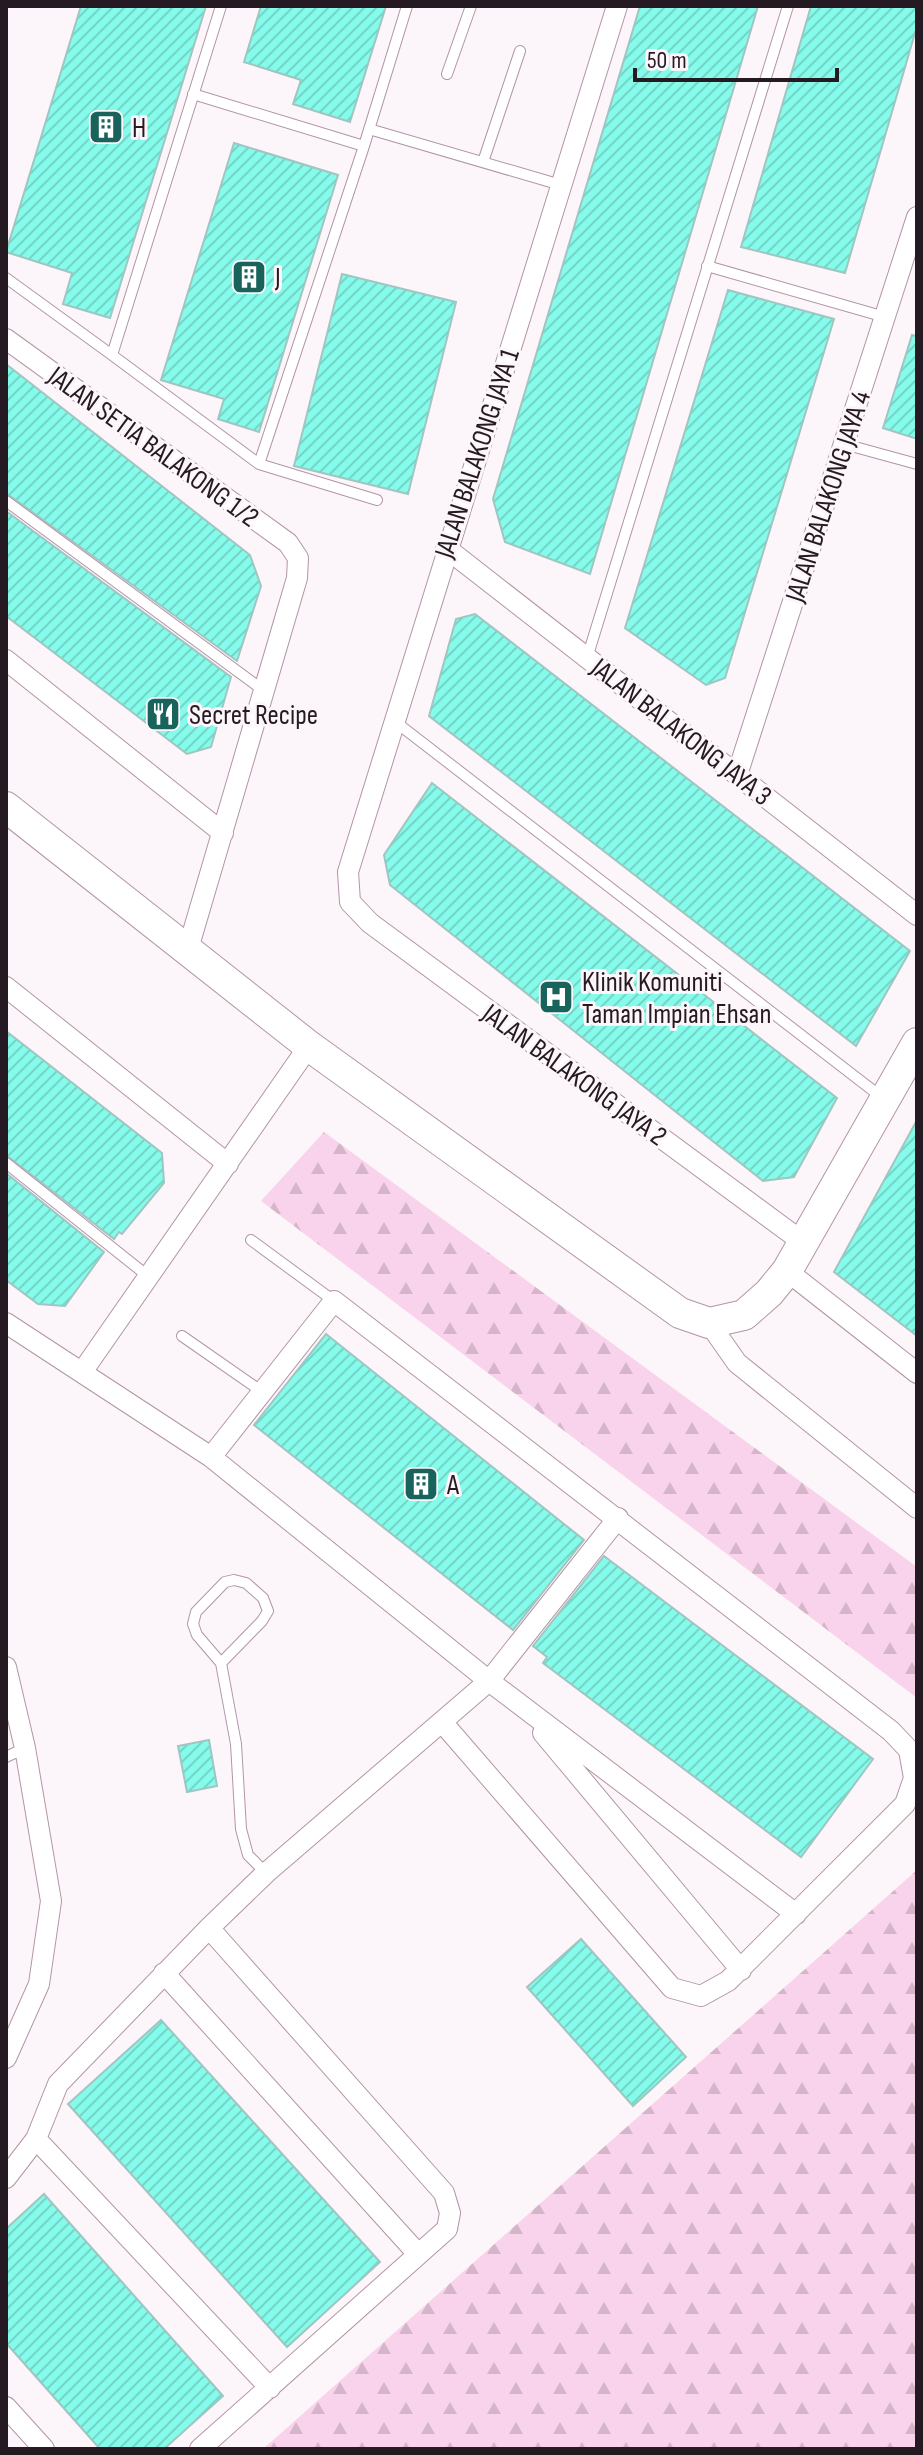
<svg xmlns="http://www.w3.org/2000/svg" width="923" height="2455" viewBox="0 0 923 2455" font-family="'Sofia Sans Condensed',sans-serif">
<defs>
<pattern id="forest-firs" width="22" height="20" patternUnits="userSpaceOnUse" patternTransform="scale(2)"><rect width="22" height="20" fill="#f9d3eb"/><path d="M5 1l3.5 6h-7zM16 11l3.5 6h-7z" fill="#d5b5c9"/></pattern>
<pattern id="building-hatch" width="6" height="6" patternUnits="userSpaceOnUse" patternTransform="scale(2)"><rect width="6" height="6" fill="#84fbeb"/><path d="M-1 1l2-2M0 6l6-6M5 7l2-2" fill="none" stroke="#72d7c9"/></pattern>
</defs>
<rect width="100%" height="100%" fill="#fcf5f9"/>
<path fill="url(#forest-firs)" d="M 324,1132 L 917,1567 L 917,1698 L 261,1201 Z
M 917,1870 L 917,2449 L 263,2449 Z"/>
<path fill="url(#building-hatch)" stroke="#9fc6c0" stroke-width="2" d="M 81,6 L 206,6 L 110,318 L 63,304 L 72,273 L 6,252 Z
M 261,6 L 386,6 L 350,122 L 293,104 L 301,80 L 244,62 Z
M 640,6 L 758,6 L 590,574 L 505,542 L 493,499 Z
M 811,6 L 917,6 L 917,26 L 845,273 L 741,247 Z
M 234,143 L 338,175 L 259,432 L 218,419 L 224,399 L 161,380 Z
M 342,274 L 456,302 L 408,494 L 294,466 Z
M 728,290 L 834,319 L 725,678 L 706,685 L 625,628 Z
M 912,335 L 917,336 L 917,439 L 883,428 Z
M 6,364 L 250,555 L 261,586 L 237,661 L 6,493 Z
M 6,511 L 231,677 L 211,747 L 187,754 L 6,616 Z
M 475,614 L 910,951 L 856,1046 L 429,716 L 456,619 Z
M 432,783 L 837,1098 L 794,1177 L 763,1181 L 390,885 L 384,855 Z
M 6,1031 L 162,1153 L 164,1183 L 122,1234 L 119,1232 L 114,1239 L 6,1155 Z
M 917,1120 L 917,1336 L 834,1272 Z
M 6,1173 L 104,1252 L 65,1306 L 38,1304 L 6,1280 Z
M 326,1334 L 584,1540 L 513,1630 L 254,1425 Z
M 604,1556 L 873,1759 L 801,1857 L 543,1663 L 547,1657 L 533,1646 Z
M 209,1740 L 217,1786 L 187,1792 L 178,1746 Z
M 581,1939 L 686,2057 L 633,2106 L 527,1987 Z
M 161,2020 L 380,2262 L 287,2347 L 68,2104 Z
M 44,2194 L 223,2396 L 164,2449 L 100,2449 L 6,2343 L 6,2229 Z"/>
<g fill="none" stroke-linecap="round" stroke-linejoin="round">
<g stroke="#b295a7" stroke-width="12">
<path id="lane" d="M 447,74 L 471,6
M 193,94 L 364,146
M 369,129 L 561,185
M 483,162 L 520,51
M 707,266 L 885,317
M 6,278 L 112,355 L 221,6
M 112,355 L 259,464 L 364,146 L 407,6
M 844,444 L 917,464
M 259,464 L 377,500
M 6,501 L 263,690
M 587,658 L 788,6
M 393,720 L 884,1099
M 6,1163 L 149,1277
M 251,1240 L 334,1301
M 182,1336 L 261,1391
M 221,1663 L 262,1621 L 268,1611 L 263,1598 L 246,1583 L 234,1580 L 225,1582 L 196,1612 L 193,1624 L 197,1635 L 221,1663 L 236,1744 L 241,1829 L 248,1855 L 266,1873
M 6,1757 L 25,1748"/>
</g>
<g stroke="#b295a7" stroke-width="22">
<path id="street" d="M 617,6 L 348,872 L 350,902 L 370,923 L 804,1243
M 6,339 L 288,543 L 298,558 L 297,578 L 188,949
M 446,548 L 917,915
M 6,660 L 223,833
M 737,775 L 917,217
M 6,987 L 228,1164
M 787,1271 L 917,1373
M 6,1323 L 211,1457 L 489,1681 L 796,1914
M 709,1323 L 737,1363 L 917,1508
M 82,1372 L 309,1046
M 211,1457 L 334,1301 L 891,1731 L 909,1750 L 914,1778 L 905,1804 L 728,1981 L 701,1996 L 672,1988 L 442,1722
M 6,1667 L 25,1748 L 51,1901 L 39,1984 L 6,2058
M 543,1733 L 741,1970
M 164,1973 L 418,2254
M 36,2139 L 270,2388
M 6,2178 L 36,2139 L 58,2084 L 209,1928 L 266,1873 L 489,1681 L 618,1518
M 6,2407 L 44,2449
M 200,2449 L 447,2229 L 450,2213 L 444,2193 L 209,1928"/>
</g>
<g stroke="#b295a7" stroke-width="32">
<path id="secondary" d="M 6,807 L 309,1046 L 680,1313 L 709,1323 L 744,1315 L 769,1293 L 787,1271 L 917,1043"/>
</g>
<use href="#lane" stroke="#fff" stroke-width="10"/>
<use href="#street" stroke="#fff" stroke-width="20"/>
<use href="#secondary" stroke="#fff" stroke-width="30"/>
</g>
<defs>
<g id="building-square" transform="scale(1.8)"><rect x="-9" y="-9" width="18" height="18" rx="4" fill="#18635b" stroke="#fcf5f9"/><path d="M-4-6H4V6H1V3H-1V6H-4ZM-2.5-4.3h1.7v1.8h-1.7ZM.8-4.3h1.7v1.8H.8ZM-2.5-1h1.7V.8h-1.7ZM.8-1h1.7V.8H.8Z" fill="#fff"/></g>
<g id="restaurant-square" transform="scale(1.8)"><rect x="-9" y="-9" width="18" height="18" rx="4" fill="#18635b" stroke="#fcf5f9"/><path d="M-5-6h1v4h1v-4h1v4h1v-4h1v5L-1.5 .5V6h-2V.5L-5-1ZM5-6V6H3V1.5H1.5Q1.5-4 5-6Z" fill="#fff"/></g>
<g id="hospital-square" transform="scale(1.8)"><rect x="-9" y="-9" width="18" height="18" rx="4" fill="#18635b" stroke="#fcf5f9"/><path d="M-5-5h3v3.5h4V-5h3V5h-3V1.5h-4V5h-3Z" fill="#fff"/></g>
</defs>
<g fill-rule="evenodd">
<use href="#building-square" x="106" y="127"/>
<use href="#building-square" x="249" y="277"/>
<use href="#restaurant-square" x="163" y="714"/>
<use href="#hospital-square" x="556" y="997"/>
<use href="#building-square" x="421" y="1484"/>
</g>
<g text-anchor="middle" stroke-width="6" stroke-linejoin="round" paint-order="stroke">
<g font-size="28" fill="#251a21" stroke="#fcf5f9" text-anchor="start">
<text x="132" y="137">H</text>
<text x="275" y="287">J</text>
<text x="189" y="724">Secret Recipe</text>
<text x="582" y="991">Klinik Komuniti<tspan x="582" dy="32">Taman Impian Ehsan</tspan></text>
<text x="447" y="1494">A</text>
</g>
<g font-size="28" fill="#251a21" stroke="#fcf5f9">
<text transform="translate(154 446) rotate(36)" y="10">JALAN SETIA BALAKONG 1/2</text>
<text transform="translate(476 453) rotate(-72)" y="10">JALAN BALAKONG JAYA 1</text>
<text transform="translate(827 496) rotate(-72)" y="10">JALAN BALAKONG JAYA 4</text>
<text transform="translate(682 731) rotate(38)" y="10">JALAN BALAKONG JAYA 3</text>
<text transform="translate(575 1074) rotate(36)" y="10">JALAN BALAKONG JAYA 2</text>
</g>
</g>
<rect width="923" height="2455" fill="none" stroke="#251a21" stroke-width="16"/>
<path d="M635 68v12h202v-12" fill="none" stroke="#251a21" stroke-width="4"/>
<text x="647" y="68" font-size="24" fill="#251a21" stroke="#fcf5f9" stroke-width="6" paint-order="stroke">50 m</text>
</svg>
